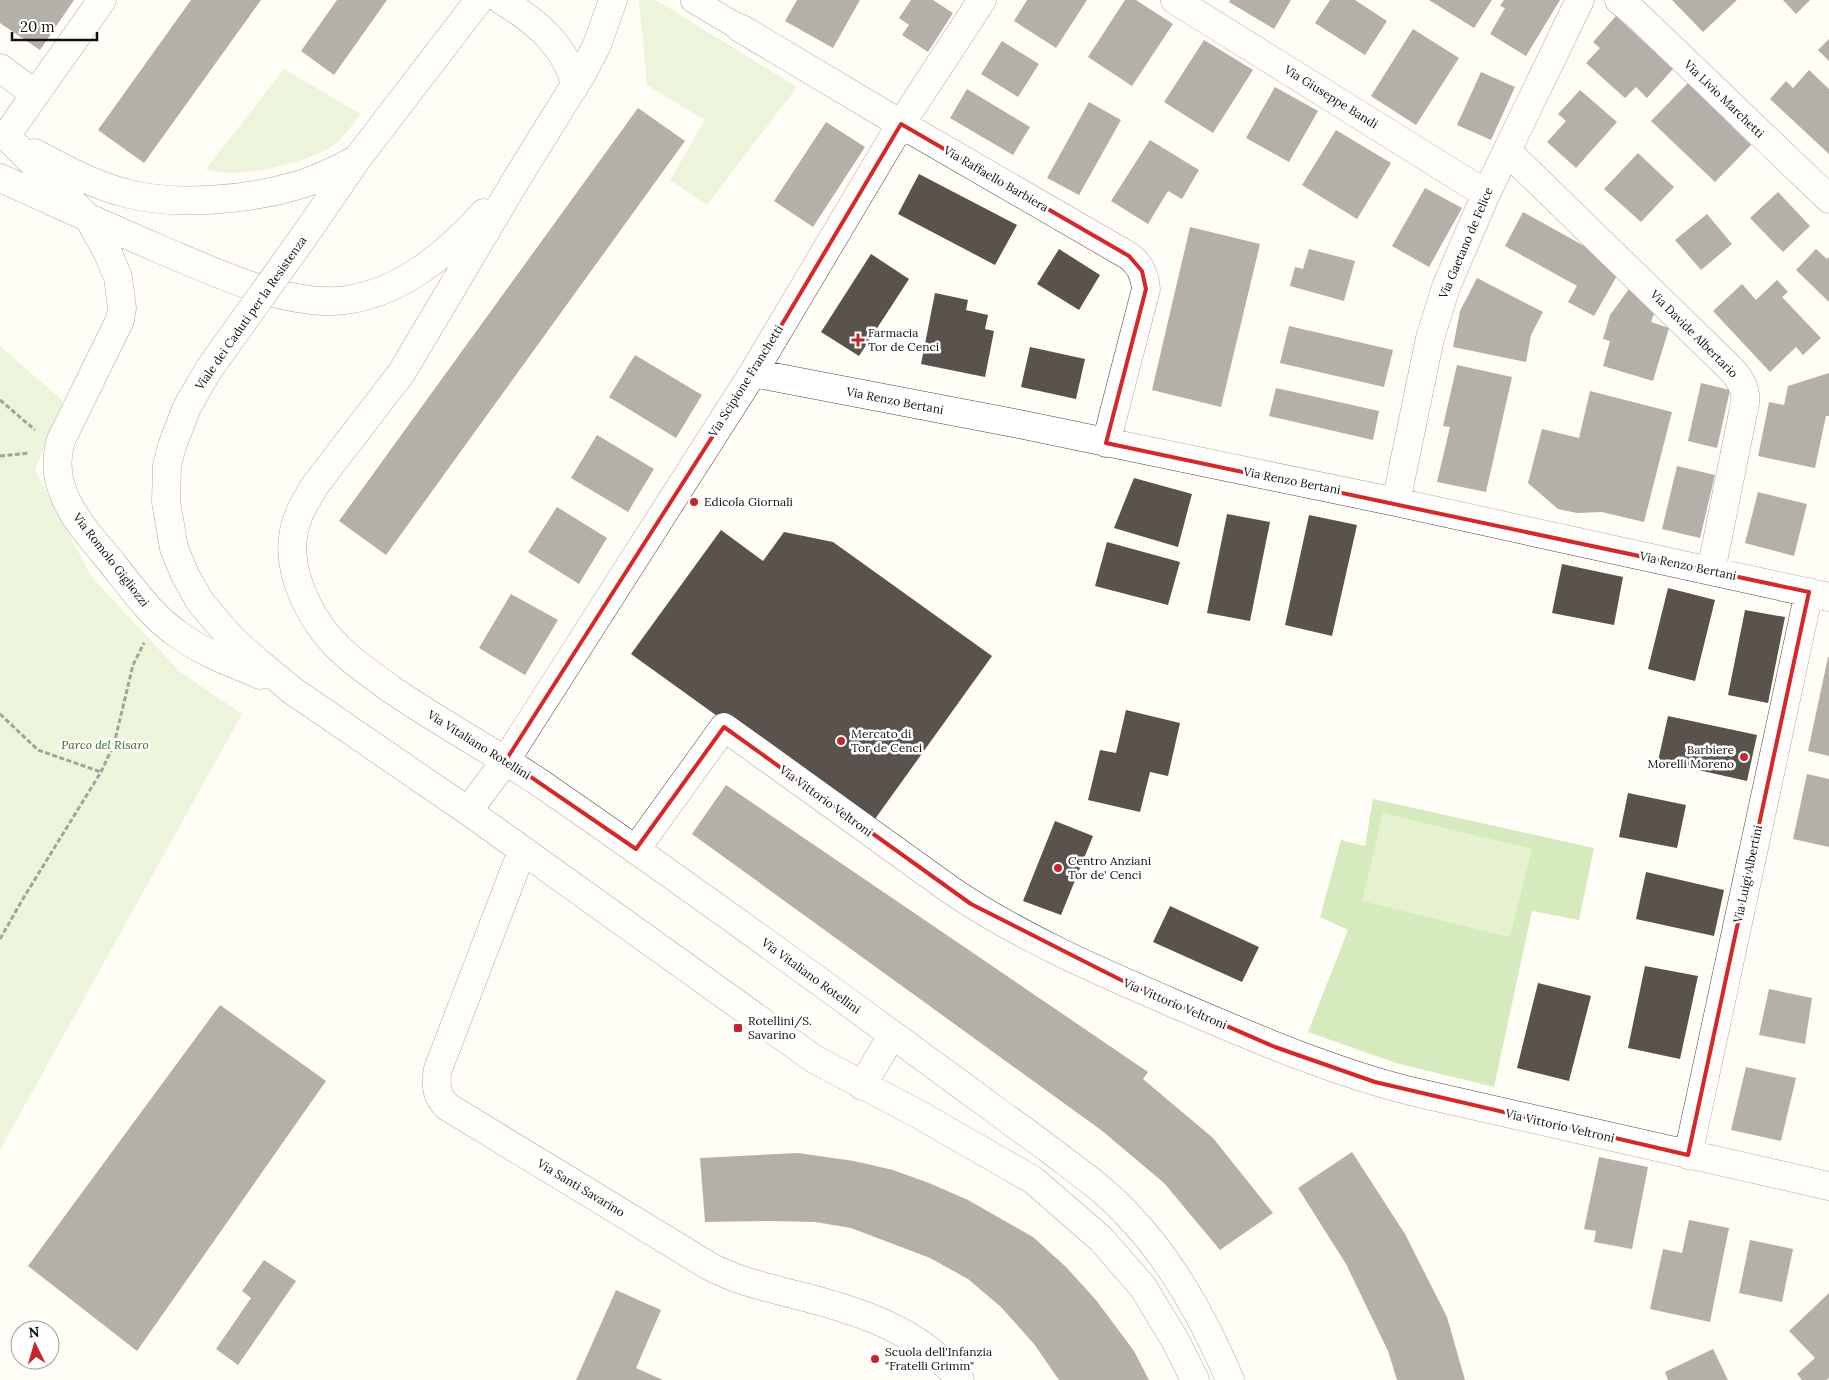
<svg xmlns="http://www.w3.org/2000/svg" width="1829" height="1380" viewBox="0 0 1829 1380" font-family="Lora,serif">
<rect width="100%" height="100%" fill="#fffdf5"/>
<path fill="#d5ebbd" d="M 639,0 L 656,0 L 797,87 L 707,205 L 670,180 L 705,120 L 647,85 Z
M 284,69 L 360,114 C 351,127 342,140 329,148 C 304,164 233,180 206,169 Z
M 0,346 L 63,401 L 35,470 L 91,576 L 179,671 L 242,714 L 0,1150 Z
M 1373,799 L 1594,848 L 1579,920 L 1532,911 L 1494,1087 L 1396,1063 L 1308,1032 L 1348,930 L 1320,917 L 1341,840 L 1365,846 Z"/>
<path fill="#e6f2cf" d="M 1383,813 L 1532,849 L 1510,937 L 1362,901 Z"/>
<path fill="#5a524d" d="M 0,0 L 74,0 L 40,50 L 0,23 Z
M 191,0 L 261,0 L 144,163 L 98,130 Z
M 337,0 L 387,0 L 334,75 L 301,51 Z
M 797,0 L 860,0 L 833,48 L 785,21 Z
M 911,0 L 933,0 L 953,13 L 928,52 L 902,35 L 909,25 L 899,18 Z
M 1027,0 L 1087,0 L 1056,48 L 1014,21 Z
M 1125,0 L 1136,0 L 1173,24 L 1132,86 L 1088,57 Z
M 1230,0 L 1291,0 L 1274,29 L 1229,2 Z
M 1330,0 L 1355,0 L 1387,21 L 1365,55 L 1315,23 Z
M 1429,0 L 1492,0 L 1474,28 Z
M 1504,0 L 1560,0 L 1526,56 L 1490,34 L 1505,8 L 1500,6 Z
M 1672,0 L 1737,0 L 1703,32 Z
M 1783,0 L 1810,0 L 1796,14 Z
M 1616,16 L 1673,69 L 1647,98 L 1636,87 L 1625,98 L 1586,63 L 1600,48 L 1593,42 Z
M 1413,29 L 1459,58 L 1416,125 L 1371,96 Z
M 1829,39 L 1829,61 L 1818,50 Z
M 1204,40 L 1253,70 L 1213,133 L 1164,102 Z
M 1002,41 L 1039,64 L 1018,97 L 981,74 Z
M 1809,70 L 1829,89 L 1829,154 L 1770,99 L 1786,81 L 1793,88 Z
M 1481,72 L 1515,87 L 1491,140 L 1457,125 Z
M 1688,83 L 1751,145 L 1715,182 L 1651,121 Z
M 1275,87 L 1318,111 L 1289,162 L 1246,138 Z
M 967,89 L 1030,127 L 1013,155 L 950,118 Z
M 1580,90 L 1617,122 L 1576,168 L 1547,142 L 1566,121 L 1558,114 Z
M 1089,102 L 1121,120 L 1079,195 L 1047,178 Z
M 638,108 L 685,141 L 386,555 L 339,521 Z
M 826,122 L 865,147 L 813,227 L 774,201 Z
M 1336,130 L 1391,163 L 1357,219 L 1302,185 Z
M 1150,140 L 1199,170 L 1182,199 L 1168,191 L 1148,224 L 1111,201 Z
M 1638,153 L 1674,187 L 1641,222 L 1604,189 Z
M 919,174 L 1017,225 L 995,265 L 898,214 Z
M 1425,188 L 1462,208 L 1429,267 L 1392,246 Z
M 1778,192 L 1810,226 L 1783,252 L 1750,218 Z
M 1523,212 L 1622,267 L 1594,316 L 1568,302 L 1577,286 L 1505,246 Z
M 1707,214 L 1732,244 L 1701,270 L 1675,240 Z
M 1190,227 L 1260,244 L 1221,407 L 1152,390 Z
M 1059,249 L 1100,275 L 1079,310 L 1037,284 Z
M 1309,249 L 1355,261 L 1344,301 L 1290,286 L 1295,267 L 1303,269 Z
M 1816,249 L 1827,259 L 1829,257 L 1829,302 L 1796,270 Z
M 871,254 L 909,279 L 859,356 L 821,332 Z
M 1477,278 L 1543,312 L 1531,335 L 1526,362 L 1453,347 L 1460,311 Z
M 1777,280 L 1788,292 L 1782,297 L 1821,338 L 1803,355 L 1796,347 L 1770,372 L 1713,311 L 1742,284 L 1756,300 Z
M 1629,289 L 1656,308 L 1651,322 L 1669,328 L 1653,381 L 1603,366 L 1610,341 L 1603,339 L 1610,315 Z
M 935,293 L 968,300 L 966,310 L 988,315 L 985,329 L 994,331 L 985,377 L 921,364 Z
M 1289,326 L 1393,350 L 1384,387 L 1280,363 Z
M 1030,347 L 1085,359 L 1076,399 L 1021,387 Z
M 635,355 L 702,395 L 676,438 L 609,397 Z
M 1457,365 L 1512,377 L 1486,492 L 1437,482 L 1450,427 L 1443,426 Z
M 1829,373 L 1829,416 L 1826,416 L 1815,468 L 1758,456 L 1769,402 L 1784,405 L 1788,386 Z
M 1701,383 L 1730,390 L 1717,448 L 1688,441 Z
M 1276,388 L 1379,411 L 1373,440 L 1269,416 Z
M 1590,391 L 1672,412 L 1644,522 L 1602,512 L 1577,513 L 1558,509 L 1528,483 L 1542,429 L 1579,438 Z
M 597,435 L 654,469 L 628,512 L 571,478 Z
M 1677,466 L 1715,475 L 1700,538 L 1662,529 Z
M 1134,478 L 1192,494 L 1178,547 L 1114,528 Z
M 1758,492 L 1807,504 L 1794,556 L 1745,543 Z
M 557,507 L 607,538 L 579,584 L 528,552 Z
M 1227,514 L 1270,522 L 1250,621 L 1207,613 Z
M 1309,515 L 1357,525 L 1332,636 L 1285,625 Z
M 721,530 L 763,561 L 784,532 L 833,542 L 992,656 L 870,826 L 631,654 Z
M 1107,542 L 1180,562 L 1168,605 L 1095,586 Z
M 1562,564 L 1623,577 L 1614,625 L 1552,613 Z
M 1668,588 L 1715,600 L 1695,681 L 1648,669 Z
M 511,594 L 558,620 L 525,675 L 479,648 Z
M 1745,610 L 1785,617 L 1768,703 L 1728,695 Z
M 1828,657 L 1829,657 L 1829,756 L 1808,751 Z
M 1126,710 L 1180,723 L 1168,776 L 1150,772 L 1140,812 L 1088,800 L 1100,750 L 1116,753 Z
M 1668,716 L 1757,735 L 1747,781 L 1658,761 Z
M 1807,774 L 1829,779 L 1829,847 L 1793,839 Z
M 726,785 L 1148,1072 L 1143,1079 L 1213,1138 L 1273,1213 L 1220,1250 L 1164,1183 L 1101,1130 L 692,834 Z
M 1628,793 L 1686,805 L 1677,848 L 1619,837 Z
M 1055,821 L 1093,836 L 1061,915 L 1023,901 Z
M 1646,872 L 1724,890 L 1714,936 L 1636,919 Z
M 1170,906 L 1259,947 L 1242,982 L 1153,942 Z
M 1645,966 L 1698,976 L 1680,1059 L 1628,1048 Z
M 1538,983 L 1591,996 L 1569,1081 L 1517,1068 Z
M 1769,989 L 1812,998 L 1805,1044 L 1759,1035 Z
M 220,1005 L 326,1081 L 137,1351 L 28,1266 Z
M 1746,1067 L 1796,1078 L 1781,1141 L 1731,1130 Z
M 1352,1152 L 1405,1234 L 1447,1317 L 1465,1380 L 1397,1380 L 1388,1351 L 1346,1264 L 1298,1188 Z
M 798,1153 L 854,1161 L 893,1170 L 929,1183 L 968,1200 L 1033,1237 L 1066,1267 L 1096,1300 L 1134,1351 L 1149,1380 L 1059,1380 L 1034,1344 L 1001,1307 L 968,1279 L 930,1258 L 851,1228 L 815,1222 L 769,1221 L 705,1222 L 700,1158 Z
M 1599,1157 L 1648,1167 L 1632,1249 L 1594,1242 L 1596,1231 L 1584,1229 Z
M 1689,1220 L 1729,1228 L 1710,1322 L 1650,1309 L 1663,1249 L 1682,1253 Z
M 1750,1240 L 1793,1249 L 1782,1302 L 1739,1293 Z
M 264,1260 L 296,1281 L 238,1365 L 216,1349 L 251,1298 L 242,1291 Z
M 616,1290 L 661,1310 L 636,1368 L 663,1380 L 576,1380 Z
M 1829,1293 L 1829,1378 L 1827,1380 L 1802,1380 L 1797,1374 L 1815,1358 L 1789,1331 Z
M 1713,1349 L 1728,1380 L 1668,1380 L 1665,1372 Z"/>
<g fill="none" stroke-linecap="round" stroke-linejoin="round">
<g stroke="#444" stroke-width="26">
<path id="pedestrian" d="M 693,0 L 740,28"/>
</g>
<g stroke="#444" stroke-width="29">
<path id="minor" d="M 501,0 C 534,20 566,45 575,85
M 613,0 L 597,45 L 583,72 L 519,175 L 402,372 L 316,484 C 307,499 297,514 294,531 C 287,563 302,600 320,626 C 338,652 366,671 391,689 C 440,723 493,751 543,785 C 714,903 882,1027 1050,1150 C 1076,1170 1104,1189 1126,1213 C 1171,1259 1205,1321 1230,1380
M 1175,0 L 1486,194
M 1619,0 L 1636,14 L 1829,199
M 740,28 L 901,124 L 1129,256 C 1140,264 1145,276 1146,289 L 1106,443
M 0,68 L 35,94
M 6,136 L 89,219 L 108,253 L 118,277 L 122,308 L 120,320 L 61,440 C 56,457 56,474 63,492 C 73,519 94,541 112,563 C 132,588 152,617 179,635 C 203,653 233,663 260,675
M 6,136 L 102,0
M 1507,151 L 1730,368 C 1740,378 1747,389 1745,403 L 1711,571
M 35,153 C 65,169 95,186 129,194 C 177,206 247,200 295,186 C 317,180 337,170 357,159
M 0,178 C 54,202 108,227 162,250 C 214,272 289,308 346,300 C 402,292 447,254 484,213
M 305,235 L 357,159 L 479,0
M 209,369 L 187,407 L 172,446 L 167,466 L 166,502 L 174,548 L 185,575 L 201,603 L 232,639 L 259,663 L 293,691 L 468,811 L 814,1059 L 920,1115 L 1033,1180 L 1101,1239 L 1143,1287 L 1175,1340 L 1195,1380
M 753,373 L 1019,424 L 1396,502 L 1829,597
M 1396,502 L 1430,338 L 1446,287 L 1486,194 L 1580,0
M 468,811 L 506,760 L 753,373 L 901,124 L 982,0
M 636,849 L 724,727 L 952,891 C 1023,939 1103,973 1182,1007 C 1257,1039 1331,1071 1410,1091 L 1829,1186
M 522,851 L 438,1069 C 435,1083 436,1097 448,1107 L 709,1266 C 737,1281 766,1287 796,1295 C 857,1310 920,1330 960,1380
M 862,1086 L 892,1035
M 1688,1155 L 1809,592"/>
</g>
<path stroke="#333" stroke-width="3" stroke-dasharray="5 2.5" stroke-linecap="butt" d="M 0,400 L 35,430
M 0,456 L 29,453
M 0,714 L 38,750 L 101,772
M 0,939 L 24,897 L 101,772 L 114,744 L 133,665 L 144,643"/>
<use href="#pedestrian" stroke="#fff" stroke-width="25"/>
<use href="#minor" stroke="#fff" stroke-width="28"/>
<g stroke="#444" stroke-width="29" stroke-linecap="butt">
<path id="minor-bridge" d="M 209,369 L 305,235"/>
</g>
<use href="#minor-bridge" stroke="#fff" stroke-width="28"/>
</g>
<path d="M0 0H1829V1380H0ZM 901,124 L 1129,256 L 1142,271 L 1146,289 L 1106,443 L 1809,592 L 1688,1155 L 1375,1082 L 1275,1047 L 1121,980 L 971,904 L 724,727 L 636,849 L 506,760 L 753,373 Z" fill="#fffdf5" fill-opacity=".55" fill-rule="evenodd"/>
<path fill="none" stroke="#d62828" stroke-width="4" stroke-linejoin="round" d="M 901,124 L 1129,256 L 1142,271 L 1146,289 L 1106,443 L 1809,592 L 1688,1155 L 1375,1082 L 1275,1047 L 1121,980 L 971,904 L 724,727 L 636,849 L 506,760 L 753,373 Z"/>
<g fill="#c4262e" stroke="#fff" stroke-width="2">
<path d="M855.5 332.5h5v5h5v5h-5v5h-5v-5h-5v-5h5z"/>
<circle cx="694" cy="502" r="5"/>
<circle cx="841" cy="741" r="5"/>
<circle cx="1744" cy="757" r="5"/>
<circle cx="1058" cy="868" r="5"/>
<rect x="733" y="1023" width="10" height="10" rx="2.5"/>
<circle cx="875" cy="1359" r="5"/>
</g>
<g text-anchor="middle" stroke-width="5" stroke-linejoin="round" paint-order="stroke">
<g font-size="12" fill="#111" stroke="#fff">
<text transform="translate(1331 97) rotate(32)" y="4">Via Giuseppe Bandi</text>
<text transform="translate(1724 99) rotate(44)" y="4">Via Livio Marchetti</text>
<text transform="translate(996 179) rotate(30)" y="4">Via Raffaello Barbiera</text>
<text transform="translate(1466 243) rotate(-67)" y="4">Via Gaetano de Felice</text>
<text transform="translate(251 313) rotate(-55)" y="4">Viale dei Caduti per la Resistenza</text>
<text transform="translate(1694 334) rotate(45)" y="4">Via Davide Albertario</text>
<text transform="translate(746 381) rotate(-58)" y="4">Via Scipione Franchetti</text>
<text transform="translate(895 401) rotate(11)" y="4">Via Renzo Bertani</text>
<text transform="translate(1292 481) rotate(11)" y="4">Via Renzo Bertani</text>
<text transform="translate(111 560) rotate(52)" y="4">Via Romolo Gigliozzi</text>
<text transform="translate(1688 566) rotate(12)" y="4">Via Renzo Bertani</text>
<text transform="translate(479 745) rotate(32)" y="4">Via Vitaliano Rotellini</text>
<text transform="translate(826 801) rotate(36)" y="4">Via Vittorio Veltroni</text>
<text transform="translate(1748 874) rotate(-78)" y="4">Via Luigi Albertini</text>
<text transform="translate(811 976) rotate(36)" y="4">Via Vitaliano Rotellini</text>
<text transform="translate(1175 1004) rotate(23)" y="4">Via Vittorio Veltroni</text>
<text transform="translate(1560 1126) rotate(13)" y="4">Via Vittorio Veltroni</text>
<text transform="translate(581 1188) rotate(31)" y="4">Via Santi Savarino</text>
</g>
<g font-size="12" fill="#111" stroke="#fff" text-anchor="start">
<text x="868" y="337">Farmacia<tspan x="868" dy="14">Tor de Cenci</tspan></text>
<text x="704" y="506">Edicola Giornali</text>
<text x="851" y="738">Mercato di<tspan x="851" dy="14">Tor de Cenci</tspan></text>
<text x="1734" y="754" text-anchor="end">Barbiere<tspan x="1734" dy="14">Morelli Moreno</tspan></text>
<text x="1068" y="865">Centro Anziani<tspan x="1068" dy="14">Tor de' Cenci</tspan></text>
<text x="748" y="1025">Rotellini/S.<tspan x="748" dy="14">Savarino</tspan></text>
<text x="885" y="1356">Scuola dell'Infanzia<tspan x="885" dy="14">"Fratelli Grimm"</tspan></text>
</g>
<g font-size="12" font-style="italic" fill="#2f6b1f" stroke="#fff">
<text x="105" y="749">Parco del Risaro</text>
</g>
</g>
<g transform="translate(35 1345) rotate(355)"><circle r="24" fill="#ffffff" stroke="#a0a0a0"/>
<path d="M0-4L9 19L0 12L-9 19Z" fill="#c4262e"/>
<text y="-8" font-size="14" font-weight="bold" text-anchor="middle" fill="#111111">N</text>
</g>
<path d="M12 32v8h85v-8" fill="none" stroke="#111111" stroke-width="2.5"/>
<text x="20" y="32" font-size="15" fill="#111111" stroke="#ffffff" stroke-width="4" paint-order="stroke">20 m</text>
</svg>
